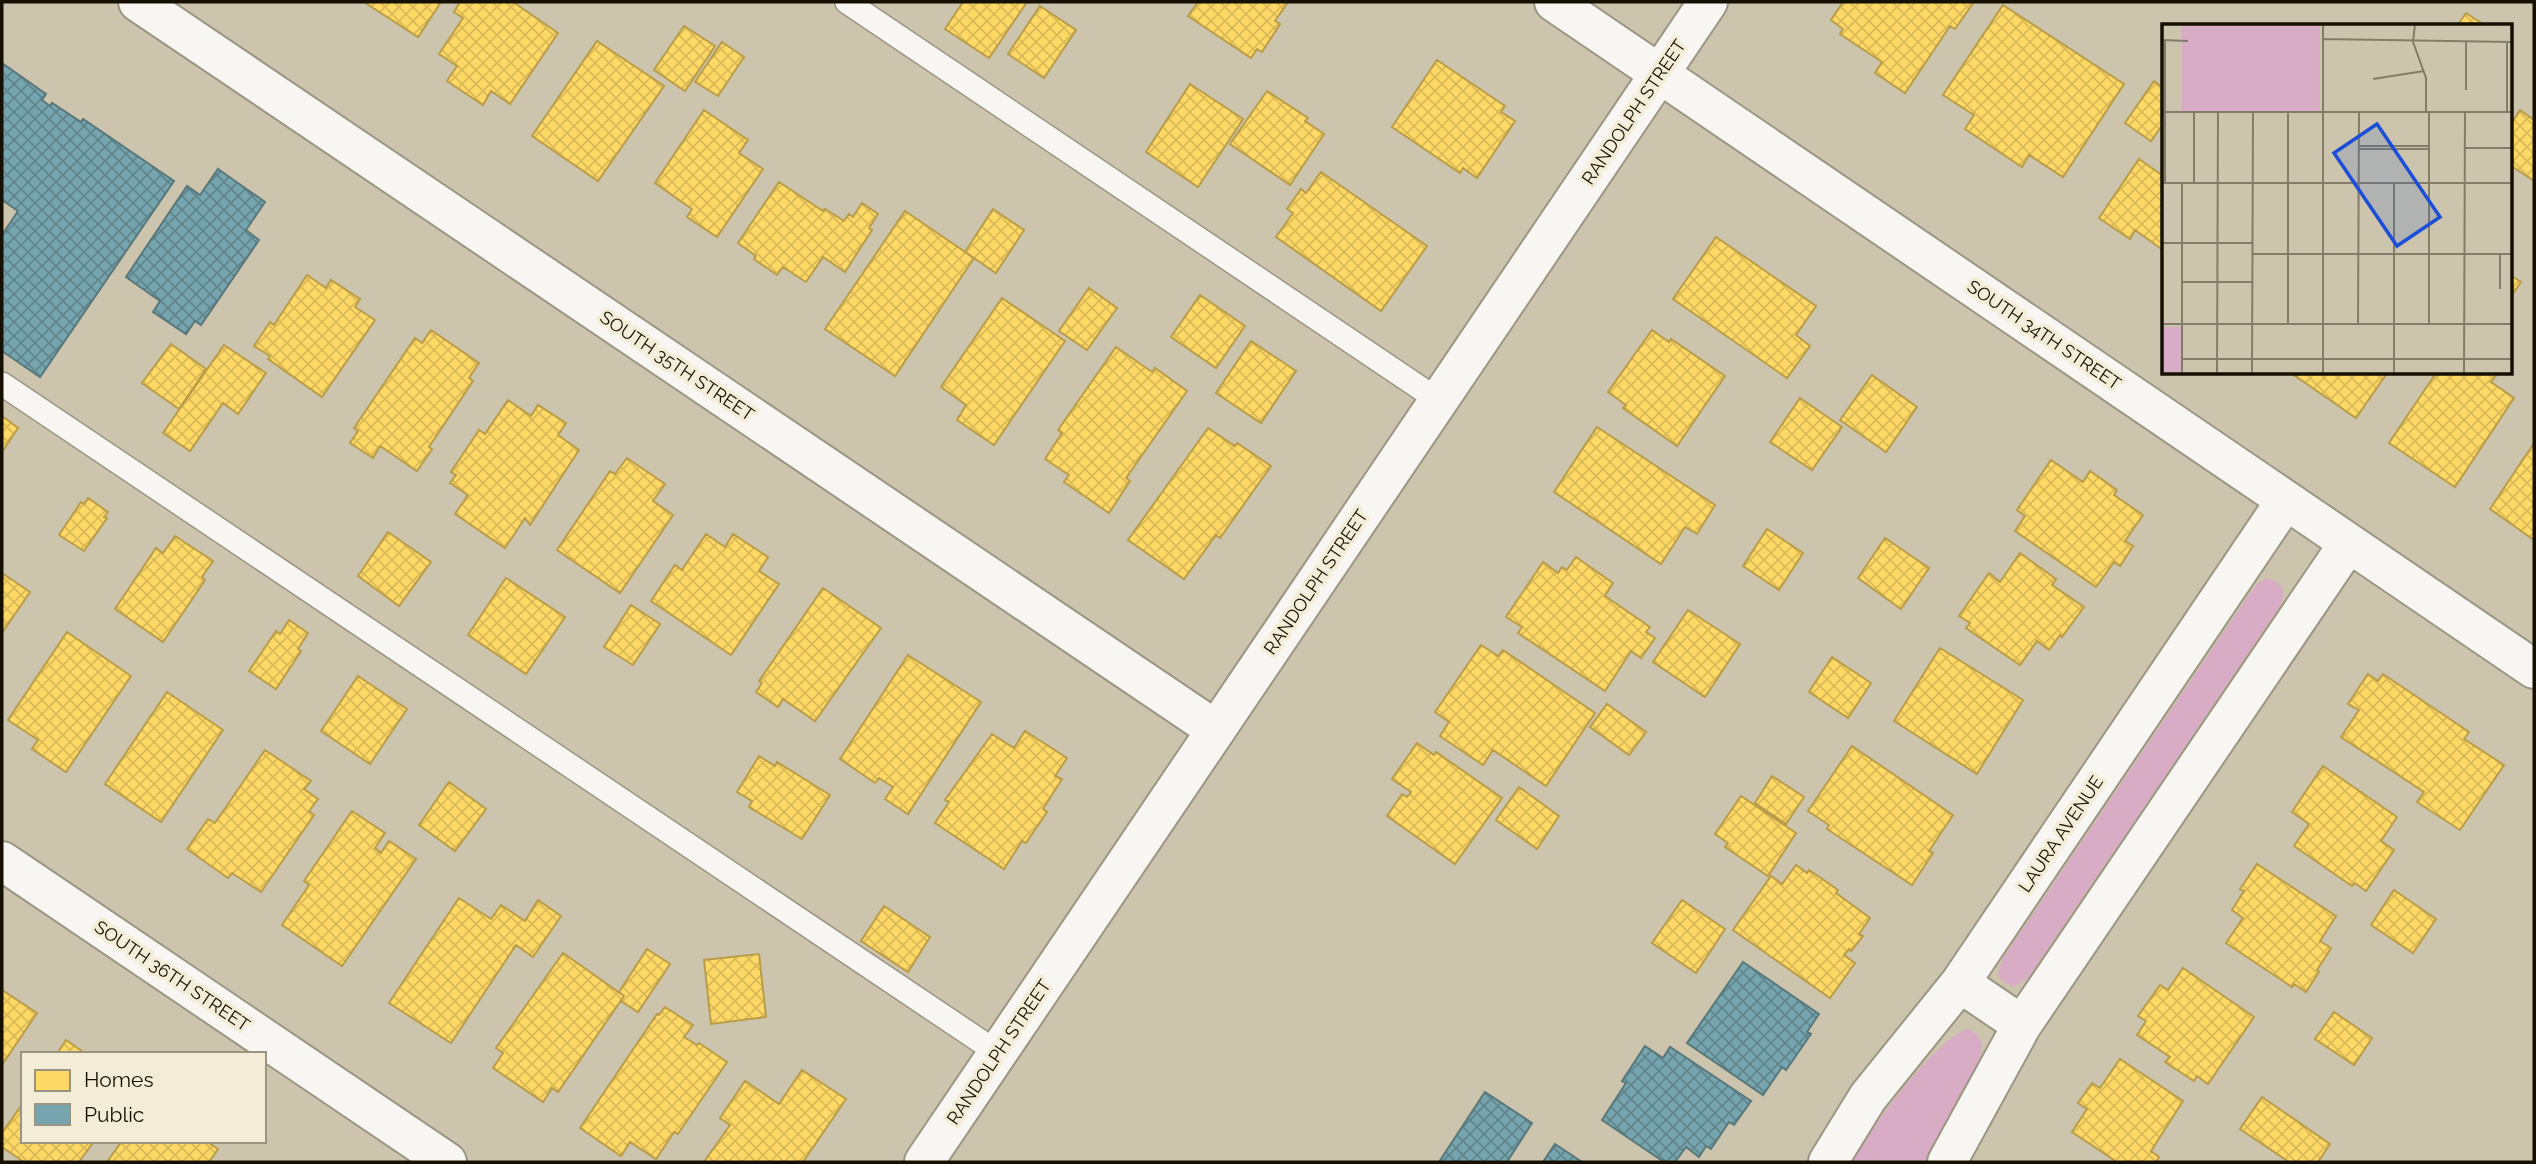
<svg xmlns="http://www.w3.org/2000/svg" width="2536" height="1164" viewBox="0 0 2536 1164" font-family="Raleway,sans-serif">
<defs>
<pattern id="homes-cross-hatch" width="8" height="8" patternUnits="userSpaceOnUse" patternTransform="scale(1.75)"><rect width="8" height="8" fill="#ffd966"/><path d="M0 0l8 8M0 8l8-8" fill="none" stroke="#dab957"/></pattern>
<pattern id="public-cross-hatch" width="8" height="8" patternUnits="userSpaceOnUse" patternTransform="scale(1.75)"><rect width="8" height="8" fill="#76a5af"/><path d="M0 0l8 8M0 8l8-8" fill="none" stroke="#60858c"/></pattern>
</defs>
<rect width="100%" height="100%" fill="#ccc4ac"/>
<path fill="#d8acc4" d="M 2266,578 C 2282,581 2286,590 2281,605 L 2028,978 L 2013,987 L 2001,980 L 1998,973 L 2003,958 L 2248,596 L 2257,584 Z
M 1968,1029 C 1975,1032 1981,1037 1982,1045 C 1983,1064 1939,1143 1926,1162 L 1852,1162 C 1865,1134 1939,1035 1968,1029 Z"/>
<path fill="url(#homes-cross-hatch)" stroke="#b99d48" stroke-width="2" d="M 364,2 L 441,2 L 418,37 Z
M 460,2 L 513,2 L 558,33 L 510,104 L 491,91 L 483,105 L 447,81 L 457,66 L 439,54 L 463,18 L 454,12 Z
M 963,2 L 1027,2 L 989,58 L 945,29 Z
M 1198,2 L 1288,2 L 1275,21 L 1280,24 L 1262,52 L 1257,49 L 1251,58 L 1188,16 Z
M 1843,2 L 1974,2 L 1955,29 L 1950,26 L 1905,93 L 1875,73 L 1882,62 L 1840,34 L 1843,29 L 1831,20 Z
M 2003,5 L 2124,84 L 2063,177 L 2029,155 L 2022,167 L 1965,129 L 1974,115 L 1943,95 Z
M 1040,6 L 1076,30 L 1044,78 L 1008,54 Z
M 2466,13 L 2486,26 L 2457,26 Z
M 684,26 L 715,46 L 685,91 L 654,70 Z
M 597,41 L 664,86 L 598,181 L 532,136 Z
M 722,42 L 744,57 L 718,96 L 695,82 Z
M 1437,60 L 1505,106 L 1501,112 L 1515,121 L 1477,178 L 1463,168 L 1460,173 L 1392,127 Z
M 2154,81 L 2163,88 L 2163,124 L 2151,141 L 2125,123 Z
M 1190,84 L 1243,119 L 1198,187 L 1146,152 Z
M 1267,91 L 1308,118 L 1305,121 L 1324,134 L 1290,185 L 1230,144 Z
M 704,110 L 748,140 L 739,153 L 763,169 L 717,237 L 687,217 L 692,209 L 655,183 Z
M 2520,110 L 2534,120 L 2534,181 L 2510,165 L 2510,126 Z
M 2139,159 L 2163,176 L 2163,250 L 2135,230 L 2130,239 L 2099,218 Z
M 1321,172 L 1427,246 L 1381,311 L 1276,237 L 1293,213 L 1287,209 L 1301,189 L 1306,193 Z
M 779,182 L 823,211 L 825,209 L 844,221 L 849,214 L 853,217 L 862,203 L 878,214 L 869,228 L 872,230 L 845,272 L 823,257 L 806,282 L 783,267 L 777,275 L 754,259 L 756,256 L 738,243 Z
M 993,209 L 1024,230 L 996,273 L 965,252 Z
M 905,211 L 974,258 L 895,376 L 825,329 Z
M 1716,237 L 1816,306 L 1796,335 L 1810,346 L 1787,378 L 1673,299 Z
M 307,275 L 326,288 L 331,280 L 360,299 L 355,307 L 375,320 L 322,397 L 268,359 L 270,356 L 254,346 L 270,322 L 274,325 Z
M 2510,275 L 2521,282 L 2510,298 Z
M 1089,288 L 1117,308 L 1087,350 L 1059,331 Z
M 1200,295 L 1245,326 L 1216,368 L 1171,337 Z
M 1002,298 L 1065,341 L 994,445 L 957,420 L 966,405 L 941,387 Z
M 431,330 L 479,363 L 469,378 L 473,381 L 429,447 L 432,449 L 417,471 L 380,446 L 373,458 L 350,443 L 358,431 L 354,428 L 415,338 L 422,343 Z
M 1652,330 L 1669,342 L 1671,339 L 1725,376 L 1677,446 L 1623,408 L 1626,405 L 1608,392 Z
M 1251,341 L 1296,371 L 1261,423 L 1216,393 Z
M 171,344 L 206,369 L 179,409 L 142,383 Z
M 224,345 L 266,373 L 238,414 L 223,403 L 190,451 L 163,433 Z
M 1116,347 L 1152,372 L 1155,368 L 1187,391 L 1126,478 L 1130,481 L 1109,513 L 1064,482 L 1069,475 L 1045,459 L 1062,433 L 1058,430 Z
M 2291,373 L 2387,373 L 2356,418 Z
M 2436,373 L 2498,373 L 2491,382 L 2514,398 L 2455,487 L 2389,443 Z
M 1872,375 L 1917,407 L 1886,452 L 1840,420 Z
M 1800,398 L 1842,427 L 1812,470 L 1770,442 Z
M 508,400 L 531,416 L 538,405 L 566,423 L 558,435 L 579,450 L 530,525 L 525,518 L 505,548 L 455,514 L 468,495 L 450,483 L 456,475 L 451,472 L 479,430 L 485,434 Z
M 2,416 L 18,428 L 2,452 Z
M 1597,427 L 1715,505 L 1697,534 L 1685,527 L 1661,564 L 1554,492 Z
M 1208,428 L 1235,446 L 1237,443 L 1271,466 L 1220,538 L 1216,535 L 1184,579 L 1128,540 Z
M 2534,443 L 2534,540 L 2490,509 Z
M 627,458 L 665,484 L 653,501 L 673,515 L 620,593 L 557,550 L 610,471 L 615,474 Z
M 2051,460 L 2083,482 L 2090,471 L 2117,490 L 2114,495 L 2143,515 L 2125,541 L 2133,546 L 2120,566 L 2114,562 L 2096,587 L 2015,531 L 2025,516 L 2017,510 Z
M 88,498 L 108,512 L 104,517 L 107,518 L 84,551 L 59,535 L 81,502 L 84,504 Z
M 1767,529 L 1803,553 L 1779,590 L 1743,566 Z
M 388,532 L 431,562 L 399,606 L 358,576 Z
M 706,534 L 725,547 L 733,534 L 768,557 L 759,571 L 779,584 L 731,655 L 651,601 L 675,565 L 682,570 Z
M 175,536 L 213,561 L 202,577 L 205,580 L 163,642 L 115,609 L 156,548 L 163,553 Z
M 1885,538 L 1929,568 L 1901,609 L 1858,578 Z
M 2020,553 L 2056,579 L 2052,585 L 2084,607 L 2062,637 L 2060,635 L 2049,650 L 2037,641 L 2020,665 L 1966,628 L 1970,623 L 1959,616 L 1989,573 L 2000,582 Z
M 1576,557 L 1613,583 L 1605,596 L 1650,627 L 1646,632 L 1655,638 L 1641,658 L 1631,651 L 1605,691 L 1518,633 L 1522,627 L 1506,617 L 1543,562 L 1558,573 L 1562,567 L 1567,570 Z
M 2,573 L 30,592 L 2,633 Z
M 506,578 L 565,617 L 526,674 L 468,635 Z
M 823,588 L 881,628 L 815,721 L 783,699 L 778,707 L 756,692 L 762,683 L 759,681 Z
M 631,605 L 660,624 L 633,665 L 604,647 Z
M 1688,610 L 1740,644 L 1705,697 L 1653,662 Z
M 289,620 L 308,633 L 298,649 L 301,651 L 276,689 L 249,671 L 276,631 L 280,634 Z
M 67,632 L 131,676 L 66,772 L 32,749 L 38,740 L 8,720 Z
M 1481,645 L 1498,656 L 1503,650 L 1595,713 L 1546,786 L 1493,750 L 1483,765 L 1440,736 L 1449,722 L 1435,712 Z
M 1940,648 L 2023,700 L 1977,774 L 1894,721 Z
M 908,655 L 981,702 L 908,814 L 885,799 L 893,787 L 879,778 L 875,783 L 840,759 Z
M 1832,657 L 1871,683 L 1848,718 L 1809,692 Z
M 2368,674 L 2378,681 L 2383,674 L 2469,732 L 2464,739 L 2504,765 L 2460,830 L 2417,802 L 2424,792 L 2341,737 L 2359,710 L 2348,704 Z
M 358,676 L 407,709 L 370,764 L 321,731 Z
M 167,692 L 223,730 L 161,822 L 105,784 Z
M 1607,704 L 1646,732 L 1629,755 L 1590,727 Z
M 1025,731 L 1067,758 L 1055,776 L 1062,779 L 1043,809 L 1047,812 L 1026,843 L 1022,841 L 1004,869 L 935,823 L 949,802 L 945,800 L 992,734 L 1014,748 Z
M 1417,743 L 1434,755 L 1436,752 L 1502,798 L 1455,864 L 1387,816 L 1402,794 L 1407,797 L 1411,792 L 1392,779 Z
M 1852,746 L 1953,815 L 1929,851 L 1933,853 L 1912,885 L 1827,829 L 1829,825 L 1808,811 Z
M 265,750 L 311,781 L 304,789 L 318,799 L 309,811 L 314,815 L 261,892 L 232,873 L 228,878 L 187,849 L 208,819 L 215,823 Z
M 759,756 L 775,766 L 777,762 L 830,795 L 802,839 L 749,807 L 752,801 L 737,792 Z
M 2323,766 L 2397,817 L 2381,841 L 2394,850 L 2366,891 L 2355,883 L 2352,886 L 2294,846 L 2309,824 L 2292,812 Z
M 1772,776 L 1804,797 L 1786,824 L 1755,803 Z
M 449,782 L 486,809 L 455,851 L 419,825 Z
M 1519,787 L 1559,816 L 1537,849 L 1496,820 Z
M 1741,796 L 1796,833 L 1768,876 L 1725,847 L 1728,843 L 1715,834 Z
M 352,811 L 385,833 L 375,848 L 381,853 L 389,841 L 416,859 L 342,966 L 282,925 L 309,885 L 304,881 Z
M 2257,864 L 2336,916 L 2320,941 L 2331,948 L 2317,970 L 2319,972 L 2306,992 L 2294,984 L 2292,987 L 2226,943 L 2243,918 L 2232,910 L 2244,891 L 2240,889 Z
M 1796,865 L 1807,873 L 1809,870 L 1838,890 L 1836,893 L 1870,918 L 1859,934 L 1863,936 L 1851,951 L 1849,949 L 1844,955 L 1855,963 L 1830,998 L 1733,930 L 1771,876 L 1782,884 Z
M 2394,890 L 2436,919 L 2413,953 L 2371,925 Z
M 459,898 L 491,919 L 501,905 L 525,921 L 538,900 L 561,916 L 533,957 L 516,945 L 451,1043 L 389,1003 Z
M 1682,900 L 1725,929 L 1696,973 L 1652,943 Z
M 884,906 L 930,937 L 908,972 L 861,941 Z
M 647,949 L 670,964 L 638,1012 L 621,1001 L 624,996 L 619,992 Z
M 563,953 L 624,996 L 558,1092 L 552,1088 L 543,1102 L 493,1068 L 503,1053 L 496,1048 Z
M 759,954 L 766,1017 L 711,1024 L 704,960 Z
M 2183,968 L 2254,1017 L 2208,1084 L 2197,1076 L 2194,1081 L 2165,1062 L 2170,1057 L 2137,1035 L 2146,1021 L 2138,1016 L 2160,985 L 2168,990 Z
M 2,990 L 37,1013 L 2,1065 Z
M 665,1007 L 693,1025 L 684,1037 L 697,1045 L 699,1043 L 727,1062 L 678,1134 L 674,1132 L 656,1159 L 630,1142 L 621,1156 L 580,1128 L 657,1014 L 659,1015 Z
M 2334,1012 L 2372,1038 L 2354,1065 L 2315,1039 Z
M 66,1040 L 86,1054 L 57,1054 Z
M 2120,1059 L 2183,1101 L 2151,1151 L 2159,1157 L 2156,1162 L 2117,1162 L 2072,1132 L 2087,1109 L 2078,1103 L 2092,1083 L 2100,1088 Z
M 802,1070 L 846,1099 L 803,1162 L 704,1162 L 730,1125 L 720,1118 L 745,1081 L 779,1104 Z
M 2262,1097 L 2330,1144 L 2318,1162 L 2289,1162 L 2240,1129 Z
M 23,1103 L 23,1141 L 94,1141 L 79,1162 L 24,1162 L 2,1147 L 2,1133 Z
M 122,1141 L 206,1141 L 218,1149 L 209,1162 L 107,1162 Z"/>
<path fill="url(#public-cross-hatch)" stroke="#59787b" stroke-width="2" d="M 2,63 L 46,94 L 42,100 L 50,106 L 52,103 L 81,122 L 83,119 L 174,181 L 40,377 L 2,351 L 2,235 L 18,211 L 2,200 Z
M 218,169 L 265,202 L 246,230 L 259,240 L 201,325 L 195,321 L 186,334 L 153,312 L 160,301 L 126,277 L 187,186 L 200,195 Z
M 1743,962 L 1819,1014 L 1807,1032 L 1811,1034 L 1786,1070 L 1782,1067 L 1763,1095 L 1687,1043 Z
M 1645,1046 L 1663,1058 L 1670,1047 L 1751,1101 L 1734,1125 L 1729,1122 L 1711,1149 L 1706,1146 L 1699,1157 L 1686,1147 L 1675,1162 L 1664,1162 L 1602,1120 L 1626,1083 L 1622,1081 Z
M 1485,1092 L 1532,1123 L 1507,1162 L 1439,1162 Z
M 1555,1144 L 1582,1162 L 1543,1162 Z"/>
<g fill="none" stroke-linecap="round" stroke-linejoin="round">
<g stroke="#9b9583" stroke-width="26">
<path id="lane" d="M 847,2 L 1438,400
M 2,384 L 998,1053"/>
</g>
<g stroke="#9b9583" stroke-width="42">
<path id="street" d="M 138,2 L 1216,730
M 1554,2 L 2534,669
M 2,861 L 447,1162
M 1960,983 L 2022,1025
M 1828,1162 L 1868,1097 L 1960,983 L 2286,500
M 1947,1162 L 2022,1025 L 2348,544"/>
</g>
<g stroke="#9b9583" stroke-width="42">
<path id="secondary" d="M 924,1162 L 1708,2"/>
</g>
<use href="#lane" stroke="#f7f6f3" stroke-width="23"/>
<use href="#street" stroke="#f7f6f3" stroke-width="38"/>
<use href="#secondary" stroke="#f7f6f3" stroke-width="38"/>
</g>
<g text-anchor="middle" stroke-width="7" stroke-linejoin="round" paint-order="stroke">
<g font-size="18" fill="#151002" stroke="#f3ecd6">
<text transform="translate(1634 112) rotate(-56)" y="6">RANDOLPH STREET</text>
<text transform="translate(2044 335) rotate(34)" y="6">SOUTH 34TH STREET</text>
<text transform="translate(677 366) rotate(34)" y="6">SOUTH 35TH STREET</text>
<text transform="translate(1316 582) rotate(-56)" y="6">RANDOLPH STREET</text>
<text transform="translate(2061 834) rotate(-56)" y="6">LAURA AVENUE</text>
<text transform="translate(172 976) rotate(34)" y="6">SOUTH 36TH STREET</text>
<text transform="translate(999 1052) rotate(-56)" y="6">RANDOLPH STREET</text>
</g>
</g>
<g transform="translate(2162 24)">
<rect width="350" height="350" fill="#ccc4ac"/>
<path d="M 20,0 L 158,0 L 158,88 L 20,88 ZM 0,303 L 20,303 L 20,350 L 0,350 Z" fill="#d8acc4"/>
<path d="M 60,24 L 74,30 L 80,43 L 78,63 L 42,67 L 38,63 L 41,26 Z" fill="#d8acc4"/>
<path fill="none" stroke="#837c68" stroke-width="2" d="M 253,0 L 251,18 L 264,54 L 264,88M 161,15 L 350,18M 0,16 L 26,17M 304,18 L 304,66M 345,18 L 345,88M 211,55 L 262,47M 0,88 L 350,88M 197,122 L 267,122M 303,124 L 350,124M 197,125 L 267,125M 0,159 L 350,159M 3,159 L 3,16M 32,159 L 32,88M 232,159 L 232,350M 0,219 L 90,219M 90,230 L 350,230M 20,258 L 90,258M 338,265 L 338,230M 0,300 L 350,300M 126,300 L 126,88M 196,300 L 197,88M 267,300 L 267,89M 20,335 L 350,335M 20,350 L 20,159M 55,350 L 56,88M 90,350 L 91,88M 161,350 L 161,0M 302,350 L 303,88"/>
<path fill="#1d4ed8" fill-opacity="0.15" stroke="#1d4ed8" stroke-width="3.5" d="M 215,100 L 278,193 L 235,222 L 172,129 Z"/>
<rect width="350" height="350" fill="none" stroke="#151002" stroke-width="3.5"/>
</g>
<rect width="2536" height="1164" fill="none" stroke="#151002" stroke-width="7"/>
<rect x="21" y="1052" width="245" height="91" fill="#f3ecd6" stroke="#9a9481" stroke-width="2"/>
<rect x="35" y="1070" width="35" height="21" fill="#ffd966" stroke="#9a9481" stroke-width="2"/>
<text x="84" y="1087" font-size="21" fill="#151002">Homes</text>
<rect x="35" y="1104" width="35" height="21" fill="#76a5af" stroke="#9a9481" stroke-width="2"/>
<text x="84" y="1122" font-size="21" fill="#151002">Public</text>
</svg>
